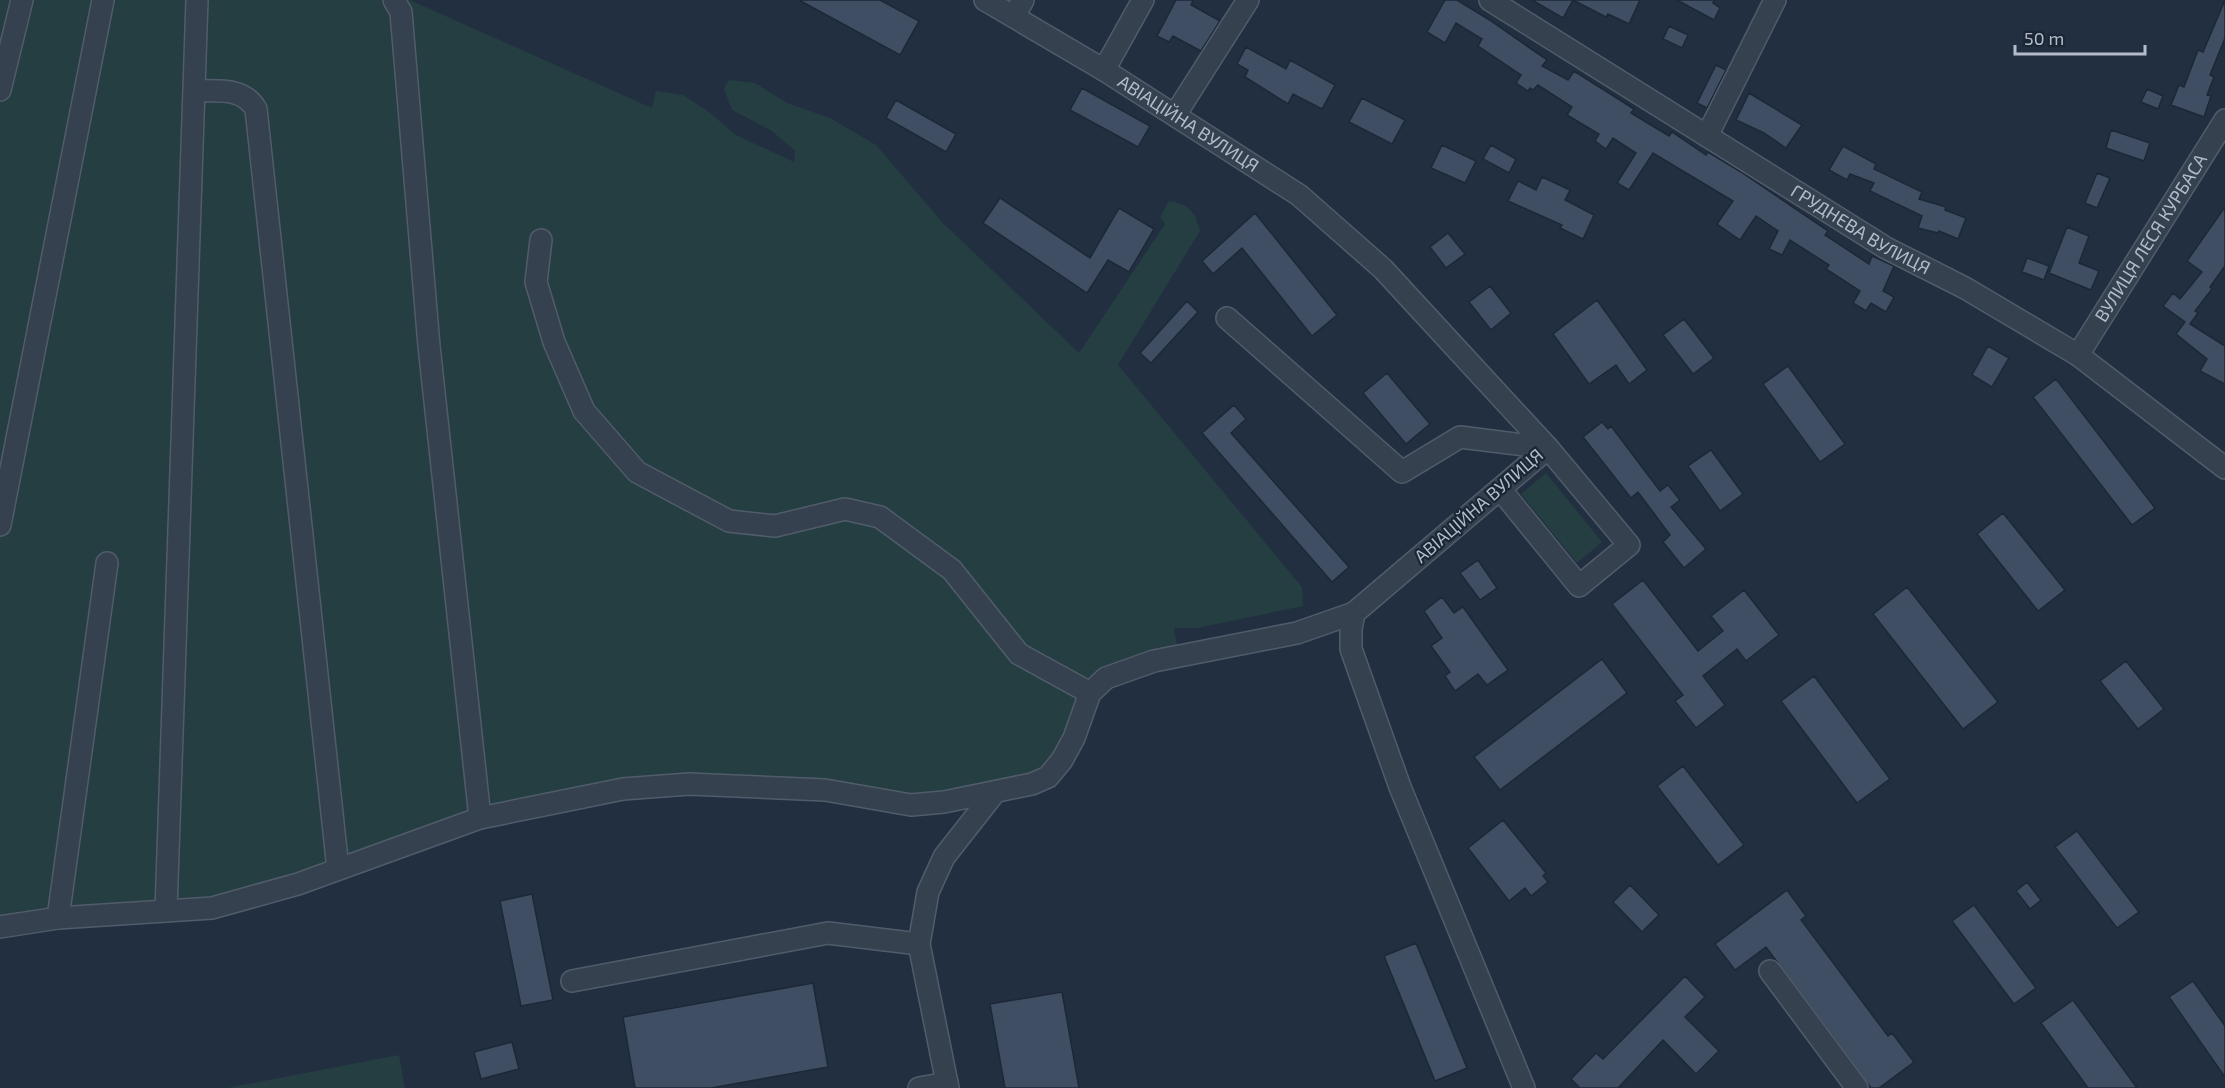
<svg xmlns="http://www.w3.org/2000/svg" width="2225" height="1088" viewBox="0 0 2225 1088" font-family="'Exo 2',sans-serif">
<rect width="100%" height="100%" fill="#222f41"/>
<path fill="#243e42" d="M 0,0 L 410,0 L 652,108 L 656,91 L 683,95 L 709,112 L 736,135 L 794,162 L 795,151 L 772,131 L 732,110 L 724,89 L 729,80 L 755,83 L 787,103 L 830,118 L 876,145 L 942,222 L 1079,353 L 1165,224 L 1160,217 L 1169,201 C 1190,204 1195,212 1200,231 L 1118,365 L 1302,587 L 1303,606 L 1197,628 L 1174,628 L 1179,656 L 1106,678 L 1048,777 L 944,802 L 764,786 L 552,802 L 212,908 L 0,927 Z
M 1546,473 L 1602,542 L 1577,563 L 1521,494 Z
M 399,1055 L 405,1088 L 227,1088 Z"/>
<path fill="#404e63" stroke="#1d2837" stroke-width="1.5" d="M 799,0 L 880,0 L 919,21 L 900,55 Z
M 1176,0 L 1193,0 L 1191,5 L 1220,21 L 1201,51 L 1173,36 L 1169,42 L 1157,36 Z
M 1445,0 L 1457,0 L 1488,19 L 1547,60 L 1542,66 L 1568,80 L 1574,71 L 1634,109 L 1631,113 L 1669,136 L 1672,132 L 1706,155 L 1708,152 L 1741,172 L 1828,231 L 1825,235 L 1869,264 L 1872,256 L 1894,266 L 1883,291 L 1894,297 L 1886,312 L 1871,303 L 1866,311 L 1853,303 L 1860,291 L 1826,269 L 1829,265 L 1790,240 L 1782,255 L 1769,249 L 1778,231 L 1756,216 L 1740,240 L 1717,224 L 1733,201 L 1653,153 L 1629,190 L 1617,183 L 1636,153 L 1613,138 L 1606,149 L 1595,141 L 1599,134 L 1567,115 L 1572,107 L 1538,85 L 1533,90 L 1530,88 L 1528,91 L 1516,83 L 1521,75 L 1478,46 L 1482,39 L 1456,23 L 1445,43 L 1427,32 Z
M 1532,0 L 1640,0 L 1629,24 L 1608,14 L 1606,17 L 1573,0 L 1563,18 Z
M 1677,0 L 1714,0 L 1713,3 L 1720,8 L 1714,20 Z
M 2225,0 L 2225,38 L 2210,75 L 2214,77 L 2207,95 L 2211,96 L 2204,117 L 2171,105 L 2179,85 L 2184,87 L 2198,50 L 2203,52 Z
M 1669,26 L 1688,35 L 1682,48 L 1663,39 Z
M 1246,47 L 1286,69 L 1290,60 L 1335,85 L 1322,109 L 1293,94 L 1288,104 L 1245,77 L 1248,70 L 1237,64 Z
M 1716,65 L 1726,70 L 1707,108 L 1697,103 Z
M 1082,88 L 1150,126 L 1138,147 L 1070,110 Z
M 2147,89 L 2163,96 L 2158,109 L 2141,102 Z
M 1749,93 L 1802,125 L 1786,148 L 1764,133 L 1736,120 Z
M 1362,98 L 1405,120 L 1392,144 L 1349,122 Z
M 896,100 L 956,134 L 946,152 L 886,118 Z
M 2111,130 L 2150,143 L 2144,161 L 2106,148 Z
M 1442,145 L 1476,161 L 1465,183 L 1431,168 Z
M 1491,145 L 1516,159 L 1509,173 L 1483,159 Z
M 1843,146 L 1876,164 L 1874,169 L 1922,192 L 1919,199 L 1946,207 L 1945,210 L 1966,218 L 1958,239 L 1939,231 L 1938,233 L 1918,228 L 1922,216 L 1870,191 L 1874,183 L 1850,174 L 1847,180 L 1829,170 Z
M 2097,173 L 2110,178 L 2097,208 L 2085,203 Z
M 1542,177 L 1570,190 L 1565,200 L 1594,215 L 1583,239 L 1560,228 L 1562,225 L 1508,201 L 1518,181 L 1536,190 Z
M 1000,198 L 1090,258 L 1119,208 L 1154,229 L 1129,272 L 1108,260 L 1087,293 L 983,223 Z
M 2225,207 L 2225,266 L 2210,287 L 2212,289 L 2195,311 L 2198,313 L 2190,324 L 2225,346 L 2225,384 L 2200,371 L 2207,359 L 2176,334 L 2185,322 L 2163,306 L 2173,293 L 2180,299 L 2202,272 L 2187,261 Z
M 1255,213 L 1337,315 L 1312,336 L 1242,248 L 1213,274 L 1202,261 Z
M 2067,227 L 2089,236 L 2079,263 L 2099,271 L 2091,290 L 2049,273 Z
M 1448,233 L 1465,254 L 1446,268 L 1430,247 Z
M 2027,258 L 2049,266 L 2044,280 L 2022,272 Z
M 1490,286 L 1511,313 L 1491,330 L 1469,302 Z
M 1597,300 L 1647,370 L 1629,384 L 1616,365 L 1589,384 L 1553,334 Z
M 1187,301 L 1198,312 L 1151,363 L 1140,353 Z
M 1684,319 L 1714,358 L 1693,374 L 1663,335 Z
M 1988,346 L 2009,358 L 1992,387 L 1972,375 Z
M 1788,366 L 1845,444 L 1820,462 L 1763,384 Z
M 1387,373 L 1430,424 L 1406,444 L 1363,393 Z
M 2056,379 L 2155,508 L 2132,525 L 2033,397 Z
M 1234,405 L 1246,419 L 1231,433 L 1349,567 L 1332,582 L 1202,433 Z
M 1602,422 L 1608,429 L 1611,426 L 1660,491 L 1668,485 L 1680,500 L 1671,507 L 1706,549 L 1684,568 L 1663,542 L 1670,535 L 1638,492 L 1631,498 L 1583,437 Z
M 1711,450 L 1743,494 L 1720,511 L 1688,466 Z
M 2003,513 L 2065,590 L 2038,611 L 1977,534 Z
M 1478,560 L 1497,588 L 1480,600 L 1460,573 Z
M 1643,580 L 1698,651 L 1723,631 L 1711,616 L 1744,590 L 1779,635 L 1746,661 L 1737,649 L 1703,676 L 1725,705 L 1696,728 L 1675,701 L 1683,695 L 1612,604 Z
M 1907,587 L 1998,702 L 1963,729 L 1873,614 Z
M 1442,597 L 1454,613 L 1463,607 L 1508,670 L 1487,685 L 1478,674 L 1455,691 L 1445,676 L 1450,672 L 1431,646 L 1442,638 L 1424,611 Z
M 1602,659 L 1627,693 L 1500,790 L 1474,757 Z
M 2126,661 L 2164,709 L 2138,729 L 2100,681 Z
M 1814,676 L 1890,779 L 1857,803 L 1781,701 Z
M 1683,766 L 1744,845 L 1718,865 L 1657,786 Z
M 1503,820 L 1546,873 L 1543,876 L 1548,882 L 1531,896 L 1525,888 L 1509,901 L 1468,848 Z
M 2077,831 L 2139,912 L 2117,928 L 2055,847 Z
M 2027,882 L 2041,900 L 2030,909 L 2016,891 Z
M 1630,885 L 1659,915 L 1642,932 L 1613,902 Z
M 1787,890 L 1806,916 L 1801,920 L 1888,1036 L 1892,1033 L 1914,1062 L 1879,1088 L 1871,1088 L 1766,947 L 1735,970 L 1715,944 Z
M 532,894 L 553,1000 L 521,1006 L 500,901 Z
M 1974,905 L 2036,988 L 2014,1004 L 1952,921 Z
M 1416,943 L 1467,1068 L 1435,1081 L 1384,956 Z
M 1685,976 L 1705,997 L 1685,1017 L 1719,1051 L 1696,1074 L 1663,1040 L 1618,1088 L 1580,1088 L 1571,1079 L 1596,1053 L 1603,1059 Z
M 2193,981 L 2225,1026 L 2225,1077 L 2169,997 Z
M 813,983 L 828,1067 L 711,1088 L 635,1088 L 623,1017 Z
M 1062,992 L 1079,1088 L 1005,1088 L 990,1004 Z
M 2073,1000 L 2137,1088 L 2088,1088 L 2041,1023 Z
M 512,1042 L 519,1069 L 481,1079 L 474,1052 Z"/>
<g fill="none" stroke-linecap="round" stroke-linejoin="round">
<g stroke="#515c6b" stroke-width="24">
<g id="minor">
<path d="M 394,0 L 401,12 L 429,346 L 480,818"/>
<path id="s1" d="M 985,0 L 1104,70 L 1299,195 L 1383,269 L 1548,448 L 1354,613 L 1351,629 L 1351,649 L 1400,787 L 1524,1088"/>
<path id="s2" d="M 1490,0 L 1886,248 L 1965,288 L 2078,355 L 2225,468"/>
<path d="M 1014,16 L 1023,0"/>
<path d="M 1104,70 L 1143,0"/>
<path d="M 0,90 L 22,0"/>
<path d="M 195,91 C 218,91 243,87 256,109 L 338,869"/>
<path d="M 1175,115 L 1248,0"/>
<path d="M 1707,136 L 1775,0"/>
<path d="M 541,240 L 536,282 L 554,342 L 584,411 L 637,472 L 729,521 L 775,526 L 845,509 L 880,517 L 952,570 L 1019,654 L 1090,693"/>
<path d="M 1227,318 L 1402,472 L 1460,437 L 1548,448 L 1629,545 L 1579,586 L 1500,489"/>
<path id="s3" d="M 2078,355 L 2225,120"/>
<path d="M 0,525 L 103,0"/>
<path d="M 166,911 L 197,0"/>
<path d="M 58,918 L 107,563"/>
<path d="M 0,927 L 58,918 L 212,908 L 298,884 L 480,818 L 623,789 L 689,784 L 825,790 L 911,805 L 944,802 L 1032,784 L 1048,777 L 1062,760 L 1074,738 L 1090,693 L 1106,678 L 1154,661 L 1297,633 L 1354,613"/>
<path d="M 1770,971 L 1857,1088"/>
<path d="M 572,981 L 828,933 L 919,944"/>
<path d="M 919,1088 L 947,1083"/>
<path d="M 948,1088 L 919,944 L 928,892 L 944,857 L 995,792"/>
</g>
</g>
<use href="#minor" stroke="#364150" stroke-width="21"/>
</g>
<g text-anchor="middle" stroke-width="4.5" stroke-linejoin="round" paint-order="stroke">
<g font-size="18" fill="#b2bccb" stroke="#1b2635">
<text dy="6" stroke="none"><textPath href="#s1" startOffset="238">АВІАЦІЙНА ВУЛИЦЯ</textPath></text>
<text dy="6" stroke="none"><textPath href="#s2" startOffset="436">ГРУДНЕВА ВУЛИЦЯ</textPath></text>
<text dy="6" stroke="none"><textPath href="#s3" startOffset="138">ВУЛИЦЯ ЛЕСЯ КУРБАСА</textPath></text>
<text transform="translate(1479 506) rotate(-41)" y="6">АВІАЦІЙНА ВУЛИЦЯ</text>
</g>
</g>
<path d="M2015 45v9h130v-9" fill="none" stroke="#b2bccb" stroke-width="3"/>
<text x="2024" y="45" font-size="18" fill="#b2bccb" stroke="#1b2635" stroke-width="4.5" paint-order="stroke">50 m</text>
</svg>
